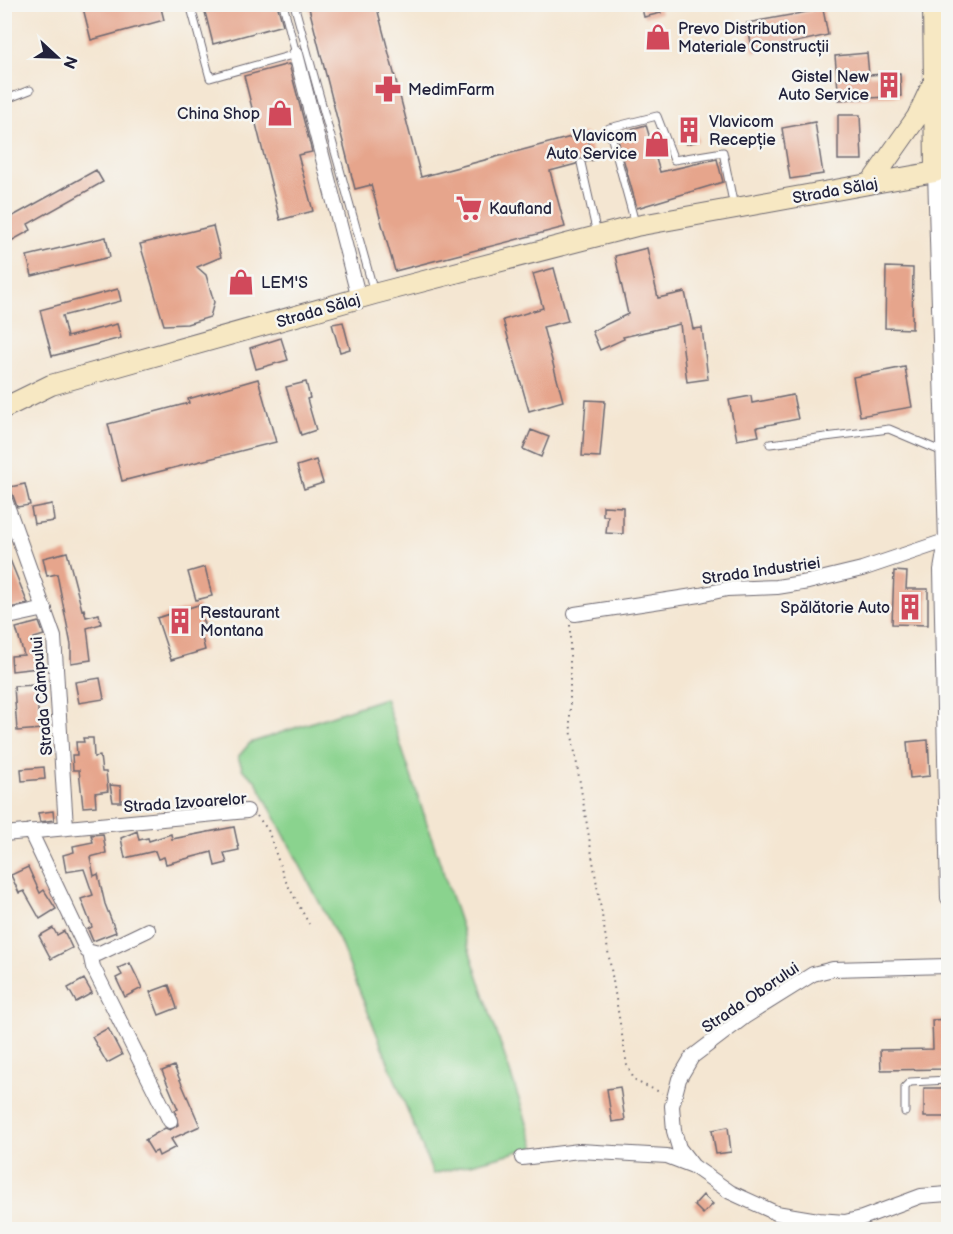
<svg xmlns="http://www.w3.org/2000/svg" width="953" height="1234" viewBox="0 0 953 1234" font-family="'Balsamiq Sans',sans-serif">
<rect width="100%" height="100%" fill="#f6f6f2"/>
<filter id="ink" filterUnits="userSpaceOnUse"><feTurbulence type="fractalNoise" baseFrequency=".0167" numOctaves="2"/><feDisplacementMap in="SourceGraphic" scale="12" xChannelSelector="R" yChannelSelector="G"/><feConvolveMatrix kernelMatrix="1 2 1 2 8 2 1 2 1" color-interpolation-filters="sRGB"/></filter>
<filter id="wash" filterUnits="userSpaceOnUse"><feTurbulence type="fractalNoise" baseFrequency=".008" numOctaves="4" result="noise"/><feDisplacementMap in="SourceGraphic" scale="24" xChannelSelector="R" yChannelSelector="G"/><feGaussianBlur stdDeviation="1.35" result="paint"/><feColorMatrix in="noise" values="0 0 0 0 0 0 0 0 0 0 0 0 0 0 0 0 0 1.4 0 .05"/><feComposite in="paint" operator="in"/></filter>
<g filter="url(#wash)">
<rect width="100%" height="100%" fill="#f4e6d2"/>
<path fill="#8ad38e" stroke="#567a64" stroke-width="1.5" d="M 385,698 L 535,1147 L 433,1174 L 339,940 L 256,781 L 243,770 L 238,757 L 250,743 Z"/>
<g id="blocks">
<path fill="#e6a58c" d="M 82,4 L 160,4 L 164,20 L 91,40 Z
M 203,4 L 277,4 L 283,25 L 213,44 Z
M 308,4 L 376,4 L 421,177 L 586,133 L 594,160 L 586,162 L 579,158 L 576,164 L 550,171 L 565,227 L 395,271 L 371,185 L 355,189 Z
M 641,4 L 658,4 L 661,13 L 644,17 Z
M 823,9 L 828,35 L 753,52 L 747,23 Z
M 867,53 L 869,75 L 900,73 L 901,96 L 839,100 L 835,56 Z
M 289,64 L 312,152 L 298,155 L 313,211 L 280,220 L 244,76 Z
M 838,115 L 860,115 L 862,160 L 838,160 Z
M 693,117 L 698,141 L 686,144 L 681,120 Z
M 815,122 L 823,174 L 790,179 L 782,128 Z
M 646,125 L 660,172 L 717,159 L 723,182 L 637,208 L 616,133 Z
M 96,170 L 103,182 L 28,224 L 31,230 L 4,245 L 4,221 Z
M 213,226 L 221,257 L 197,267 L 206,275 L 214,302 L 210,317 L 187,324 L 164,325 L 140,244 Z
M 106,237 L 110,257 L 32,276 L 27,256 Z
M 647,248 L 658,298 L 685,292 L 693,329 L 702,328 L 708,379 L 687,382 L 680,324 L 623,337 L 624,339 L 600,350 L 592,331 L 628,314 L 615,256 Z
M 886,267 L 913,268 L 912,329 L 885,328 Z
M 554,268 L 568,321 L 543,327 L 563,401 L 529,411 L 503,320 L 543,308 L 533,274 Z
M 118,289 L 121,301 L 62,316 L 67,337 L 117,324 L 121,338 L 52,356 L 40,310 Z
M 343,322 L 350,349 L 340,352 L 332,324 Z
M 281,338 L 288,360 L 256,369 L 250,348 Z
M 905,367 L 912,407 L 860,416 L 853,377 Z
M 258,379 L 276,442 L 122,481 L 108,424 L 189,403 L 188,399 Z
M 306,382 L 310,398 L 307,399 L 316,430 L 301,435 L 286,387 Z
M 793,395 L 798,419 L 757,427 L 759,436 L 737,440 L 729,400 L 751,396 L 752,403 Z
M 586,400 L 605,401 L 600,457 L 582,456 Z
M 531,430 L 549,437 L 541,457 L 523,449 Z
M 316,460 L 323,483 L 304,489 L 297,466 Z
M 25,484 L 30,505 L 17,507 L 10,487 Z
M 52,504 L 54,521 L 34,524 L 31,508 Z
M 603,506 L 623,507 L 623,534 L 606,533 L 608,516 L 603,516 Z
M 4,545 L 28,604 L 5,609 L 4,607 Z
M 67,552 L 82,610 L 84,609 L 86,617 L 99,614 L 101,624 L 87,628 L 91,660 L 71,663 L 71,645 L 57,574 L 47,576 L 43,558 Z
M 205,567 L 212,596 L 196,600 L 188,572 Z
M 894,571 L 907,572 L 906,589 L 928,589 L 928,625 L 892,624 Z
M 198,605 L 204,624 L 199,626 L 205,650 L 171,660 L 157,618 Z
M 39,622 L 44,635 L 34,638 L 38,668 L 12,671 L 11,656 L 24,655 L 16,628 Z
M 100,678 L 104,699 L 79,703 L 75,682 Z
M 38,685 L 38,715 L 41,715 L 42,729 L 17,731 L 14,686 Z
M 83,738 L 93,738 L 94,757 L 100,756 L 102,772 L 106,772 L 108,791 L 95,793 L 96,806 L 83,807 L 79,770 L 73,770 L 72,755 L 77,755 L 76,742 L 84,742 Z
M 928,740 L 930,776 L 910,778 L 907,742 Z
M 44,767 L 45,779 L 22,781 L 21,769 Z
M 110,785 L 121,786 L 121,802 L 113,802 Z
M 53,811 L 54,820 L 40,822 L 38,813 Z
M 234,827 L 239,850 L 224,853 L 227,863 L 215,866 L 212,852 L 166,864 L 164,857 L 158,859 L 155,851 L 125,858 L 121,838 L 137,831 L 139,840 L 148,838 L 149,841 L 171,834 L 172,839 Z
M 103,834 L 106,853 L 90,857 L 94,876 L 98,874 L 105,904 L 116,932 L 93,941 L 88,929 L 92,927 L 81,899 L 93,895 L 84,869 L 66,872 L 63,855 L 74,852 L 73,846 L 93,842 L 91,835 Z
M 28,867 L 40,893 L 44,890 L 56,909 L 40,919 L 24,891 L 19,893 L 11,875 Z
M 53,928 L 57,935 L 64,931 L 72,948 L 51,959 L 39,936 Z
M 130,963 L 142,988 L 125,997 L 116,978 L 122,975 L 118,968 Z
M 84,979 L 92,993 L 76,1002 L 68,988 Z
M 169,985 L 177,1008 L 159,1015 L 150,992 Z
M 948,1019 L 948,1069 L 881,1070 L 880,1050 L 933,1049 L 932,1020 Z
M 108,1028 L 122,1055 L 107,1063 L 92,1037 Z
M 174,1066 L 200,1126 L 171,1139 L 176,1147 L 159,1156 L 157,1151 L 153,1153 L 145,1140 L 165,1128 L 170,1130 L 178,1125 L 175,1110 L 178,1109 L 162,1071 Z
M 620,1087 L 625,1120 L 612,1122 L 607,1089 Z
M 924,1088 L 948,1088 L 948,1117 L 924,1117 Z
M 728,1127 L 731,1152 L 716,1154 L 712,1130 Z
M 703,1195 L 713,1204 L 703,1214 L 694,1205 Z"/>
</g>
</g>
<g filter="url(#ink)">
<use href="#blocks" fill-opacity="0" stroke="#6c6770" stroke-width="1.5"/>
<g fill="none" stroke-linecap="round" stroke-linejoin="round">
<g stroke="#6c6770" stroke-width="9">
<path id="lane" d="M 190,4 L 210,78 L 296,54 L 283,4
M 294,4 L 374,292
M 4,100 L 30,90
M 581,163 L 597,234
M 635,223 L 609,128 L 657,116 L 674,160 L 723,152 L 734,207
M 770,444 L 889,429 L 943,452
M 905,1112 L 905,1087 L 910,1082 L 948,1080"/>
</g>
<g stroke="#6c6770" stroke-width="16">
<path id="street" d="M 296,54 L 359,299
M 935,172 L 946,541 L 941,570 L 948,898
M 4,497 L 54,637 L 66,827
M 575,614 L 700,595 L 727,589 L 777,587 L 808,582 L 862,569 L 948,540
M 4,618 L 45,609
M 30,831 L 87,951 L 98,954 L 148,930
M 4,834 L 247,811
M 90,953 L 93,967 L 170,1121
M 522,1158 L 579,1151 L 667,1156 L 693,1166 L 730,1192 L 776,1213 L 818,1220 L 845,1222 L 862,1218 L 921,1196 L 948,1194
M 693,1166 L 679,1148 L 674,1131 L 672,1106 L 679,1079 L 692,1057 L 746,1016 L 813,974 L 833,969 L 948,966"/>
</g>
<g stroke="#6c6770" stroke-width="22">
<path id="secondary" d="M 870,184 L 917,117 L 931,87
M 4,408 L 51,385 L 374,294 L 636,226 L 935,172 L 933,4"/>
</g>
<path stroke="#6c6770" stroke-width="2" stroke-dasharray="1.5 4.5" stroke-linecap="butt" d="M 570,625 L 570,723 L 627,1065 L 635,1081 L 662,1093
M 257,816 L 268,830 L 284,878 L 309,924"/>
<use href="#lane" stroke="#fff" stroke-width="7"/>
<use href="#street" stroke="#fff" stroke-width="14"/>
<use href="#secondary" stroke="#f7e8c3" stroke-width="20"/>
</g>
</g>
<defs>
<g id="shop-bare" transform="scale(2.07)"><path d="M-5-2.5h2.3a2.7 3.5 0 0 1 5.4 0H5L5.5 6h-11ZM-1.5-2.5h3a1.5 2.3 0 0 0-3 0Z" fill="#d1495b" stroke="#f6f6f2" stroke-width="2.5" paint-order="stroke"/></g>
<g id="building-bare" transform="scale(2.07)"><path d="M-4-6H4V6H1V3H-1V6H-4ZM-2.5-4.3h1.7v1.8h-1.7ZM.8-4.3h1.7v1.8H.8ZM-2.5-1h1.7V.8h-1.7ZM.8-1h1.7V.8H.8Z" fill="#d1495b" stroke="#f6f6f2" stroke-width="2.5" paint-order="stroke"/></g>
<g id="pharmacy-bare" transform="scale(2.07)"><path d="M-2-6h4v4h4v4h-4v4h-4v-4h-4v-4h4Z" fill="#d1495b" stroke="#f6f6f2" stroke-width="2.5" paint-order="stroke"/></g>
<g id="supermarket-bare" transform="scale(2.07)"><path d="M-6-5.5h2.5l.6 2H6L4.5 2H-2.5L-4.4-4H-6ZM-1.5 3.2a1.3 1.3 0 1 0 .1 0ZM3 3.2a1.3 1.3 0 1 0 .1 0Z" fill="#d1495b" stroke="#f6f6f2" stroke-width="2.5" paint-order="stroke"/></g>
</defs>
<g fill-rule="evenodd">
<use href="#shop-bare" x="658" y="37"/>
<use href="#building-bare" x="889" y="85"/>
<use href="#pharmacy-bare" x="388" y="89"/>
<use href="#shop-bare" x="280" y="113"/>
<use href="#building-bare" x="689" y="130"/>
<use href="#shop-bare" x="657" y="144"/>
<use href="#supermarket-bare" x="469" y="208"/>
<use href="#shop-bare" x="241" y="282"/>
<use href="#building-bare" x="910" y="607"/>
<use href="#building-bare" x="180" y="621"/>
</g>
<g text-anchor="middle" stroke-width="5" stroke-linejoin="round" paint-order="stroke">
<g font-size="16" fill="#22223b" stroke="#f6f6f2" text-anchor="start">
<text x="678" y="34">Prevo Distribution<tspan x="678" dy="18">Materiale Construcții</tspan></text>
<text x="869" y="82" text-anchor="end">Gistel New<tspan x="869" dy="18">Auto Service</tspan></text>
<text x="408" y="95">MedimFarm</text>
<text x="260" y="119" text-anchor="end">China Shop</text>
<text x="709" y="127">Vlavicom<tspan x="709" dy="18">Recepție</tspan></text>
<text x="637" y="141" text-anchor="end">Vlavicom<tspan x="637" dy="18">Auto Service</tspan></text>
<text x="489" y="214">Kaufland</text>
<text x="261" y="288">LEM'S</text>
<text x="890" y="613" text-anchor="end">Spălătorie Auto</text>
<text x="200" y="618">Restaurant<tspan x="200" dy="18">Montana</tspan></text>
</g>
<g font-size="16" fill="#22223b" stroke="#f6f6f2">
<text transform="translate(835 190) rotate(-10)" y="6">Strada Sălaj</text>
<text transform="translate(318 310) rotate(-16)" y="6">Strada Sălaj</text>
<text transform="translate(761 570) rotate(-8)" y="6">Strada Industriei</text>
<text transform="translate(41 696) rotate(-95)" y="6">Strada Câmpului</text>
<text transform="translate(185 802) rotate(-4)" y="6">Strada Izvoarelor</text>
<text transform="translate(750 997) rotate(-34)" y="6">Strada Oborului</text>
</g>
</g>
<rect width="953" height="1234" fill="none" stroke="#f6f6f2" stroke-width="24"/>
<g transform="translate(57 57) rotate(112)" stroke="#f6f6f2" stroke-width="4.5" paint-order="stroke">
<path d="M0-4.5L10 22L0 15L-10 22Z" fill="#22223b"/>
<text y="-9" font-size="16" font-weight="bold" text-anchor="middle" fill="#22223b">N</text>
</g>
</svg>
